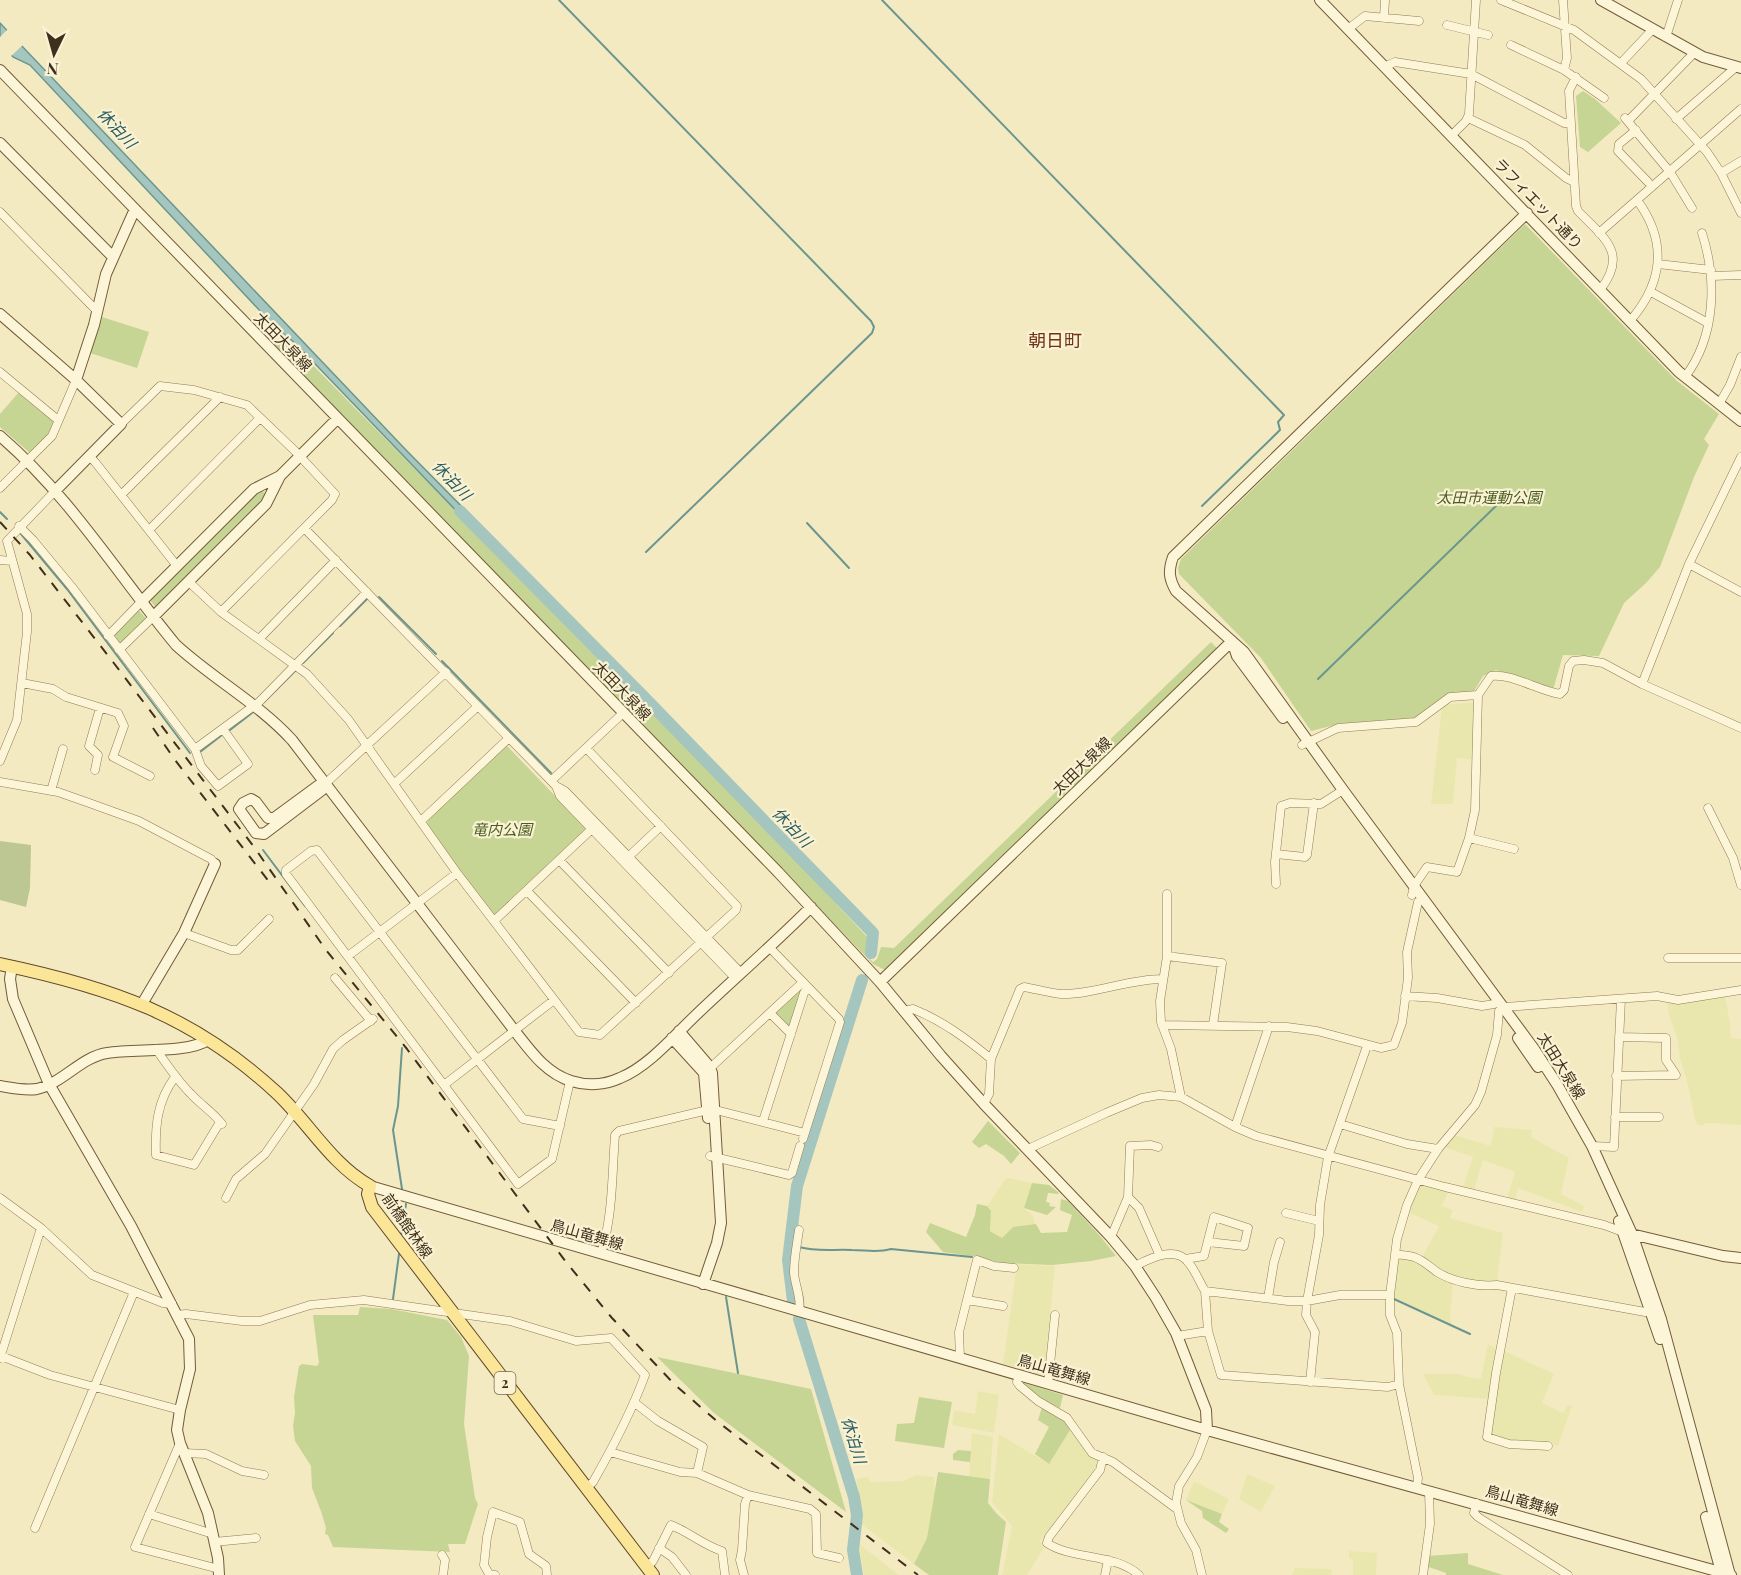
<svg xmlns="http://www.w3.org/2000/svg" width="1741" height="1575" viewBox="0 0 1741 1575" font-family="'Playfair Display','Noto Sans JP',serif">
<rect width="100%" height="100%" fill="#f4eac2"/>
<path fill="#eae7ae" d="M 1478,702 L 1474,760 L 1457,758 L 1453,804 L 1431,804 L 1442,705 Z
M 1725,994 L 1730,1024 L 1731,1038 L 1741,1039 L 1741,1125 L 1706,1123 L 1702,1126 L 1696,1124 L 1687,1081 L 1680,1058 L 1677,1037 L 1669,1016 L 1667,1002 L 1685,1001 Z
M 1494,1127 L 1532,1130 L 1531,1137 L 1569,1158 L 1561,1194 L 1584,1206 L 1582,1212 L 1518,1188 L 1515,1200 L 1507,1198 L 1515,1172 L 1483,1160 L 1474,1190 L 1463,1187 L 1473,1157 L 1441,1146 L 1451,1134 L 1491,1146 Z
M 1009,1178 L 1032,1183 L 1024,1208 L 1033,1216 L 1035,1224 L 1013,1227 L 1002,1238 L 990,1231 L 991,1211 L 987,1206 L 1005,1179 Z
M 1418,1180 L 1449,1190 L 1442,1206 L 1453,1210 L 1450,1218 L 1503,1233 L 1497,1282 L 1487,1284 L 1456,1280 L 1421,1259 L 1439,1226 L 1405,1211 Z
M 1396,1257 L 1415,1259 L 1453,1281 L 1450,1317 L 1452,1325 L 1390,1298 Z
M 1017,1264 L 1055,1266 L 1044,1376 L 1003,1364 Z
M 1488,1344 L 1496,1349 L 1489,1399 L 1434,1395 L 1423,1374 L 1459,1374 L 1467,1377 L 1481,1379 Z
M 1500,1349 L 1554,1374 L 1542,1403 L 1563,1413 L 1568,1405 L 1572,1406 L 1558,1446 L 1547,1443 L 1510,1442 L 1488,1435 Z
M 978,1391 L 999,1395 L 994,1433 L 952,1425 L 954,1410 L 975,1414 Z
M 1070,1430 L 1088,1454 L 1097,1458 L 1096,1467 L 1040,1541 L 1044,1548 L 1027,1575 L 1002,1575 L 1012,1526 L 992,1502 L 999,1434 L 1049,1464 Z
M 972,1433 L 993,1437 L 990,1479 L 969,1476 Z
M 1247,1474 L 1275,1486 L 1261,1512 L 1239,1499 Z
M 916,1475 L 934,1477 L 935,1497 L 933,1501 L 927,1538 L 914,1564 L 860,1523 L 859,1494 L 856,1479 L 868,1477 L 870,1482 L 903,1481 Z
M 1194,1481 L 1229,1499 L 1222,1514 L 1186,1500 Z
M 858,1543 L 899,1575 L 864,1575 Z
M 1349,1551 L 1377,1553 L 1376,1575 L 1353,1575 L 1353,1559 L 1349,1558 Z
M 1295,1568 L 1331,1569 L 1332,1575 L 1292,1575 Z"/>
<path fill="#c6d494" d="M 1583,91 L 1595,99 L 1621,123 L 1588,152 L 1580,147 L 1576,96 Z
M 1525,224 L 1677,381 L 1719,414 L 1704,439 L 1709,445 L 1694,477 L 1660,567 L 1646,583 L 1624,603 L 1599,656 L 1563,655 L 1553,690 L 1496,670 L 1483,676 L 1473,693 L 1467,696 L 1442,698 L 1415,720 L 1331,726 L 1311,731 L 1261,658 L 1179,574 L 1178,568 L 1181,559 Z
M 102,317 L 149,332 L 137,368 L 90,353 Z
M 266,337 L 295,347 L 715,774 L 869,939 L 867,956 L 873,962 L 877,959 L 881,947 L 894,948 L 1211,642 L 1218,649 L 885,970 L 873,964 Z
M 19,392 L 52,420 L 54,424 L 50,433 L 30,453 L 0,427 L 0,414 Z
M 260,489 L 267,495 L 264,502 L 158,610 L 148,598 Z
M 138,609 L 147,620 L 122,645 L 119,644 L 113,637 L 113,633 Z
M 507,746 L 586,828 L 585,831 L 497,915 L 493,915 L 458,870 L 427,825 L 428,820 Z
M 800,988 L 802,990 L 791,1025 L 788,1027 L 776,1014 L 776,1012 Z
M 988,1121 L 1020,1153 L 1011,1164 L 1004,1156 L 986,1144 L 979,1148 L 972,1142 Z
M 1032,1183 L 1049,1185 L 1058,1192 L 1059,1194 L 1048,1193 L 1046,1202 L 1050,1203 L 1049,1206 L 1056,1207 L 1047,1215 L 1024,1208 Z
M 1061,1199 L 1068,1201 L 1100,1236 L 1116,1256 L 1091,1261 L 1052,1265 L 1002,1263 L 979,1257 L 943,1252 L 926,1232 L 930,1223 L 966,1237 L 975,1215 L 977,1204 L 987,1206 L 991,1211 L 990,1231 L 1002,1238 L 1013,1227 L 1036,1224 L 1041,1233 L 1067,1232 L 1072,1215 L 1060,1210 Z
M 360,1307 L 391,1309 L 447,1320 L 461,1337 L 469,1356 L 464,1424 L 475,1498 L 478,1504 L 465,1544 L 448,1544 L 450,1552 L 333,1547 L 328,1535 L 325,1534 L 326,1528 L 322,1514 L 312,1488 L 311,1466 L 295,1441 L 293,1426 L 295,1413 L 294,1397 L 299,1366 L 302,1364 L 317,1366 L 319,1363 L 313,1315 L 358,1315 Z
M 657,1357 L 811,1389 L 846,1512 L 714,1413 Z
M 1021,1382 L 1063,1395 L 1060,1408 L 1038,1398 Z
M 919,1397 L 952,1402 L 944,1448 L 895,1441 L 897,1424 L 914,1423 Z
M 1042,1407 L 1062,1417 L 1070,1430 L 1049,1464 L 1035,1454 L 1049,1427 L 1038,1420 Z
M 958,1450 L 971,1451 L 970,1462 L 953,1460 L 953,1454 Z
M 938,1472 L 990,1479 L 988,1503 L 997,1514 L 1006,1522 L 998,1575 L 929,1575 L 914,1564 L 927,1538 Z
M 1186,1500 L 1222,1514 L 1219,1522 L 1229,1529 L 1226,1533 L 1203,1518 L 1202,1511 Z
M 1468,1553 L 1468,1564 L 1503,1575 L 1446,1575 L 1446,1573 L 1426,1566 L 1428,1556 Z"/>
<path fill="#bcc794" d="M 0,841 L 31,845 L 30,888 L 26,907 L 0,900 Z"/>
<path fill="#a5c6bf" stroke="#6a968f" stroke-width="1.5" d="M 0,23 L 406,450 L 474,519 L 468,523 L 295,343 L 276,328 L 30,65 L 13,57 L 0,42 Z"/>
<path fill="#f4eac2" d="M 9,28 L 24,44 L 10,57 L 0,46 L 0,37 Z"/>
<g fill="none" stroke-linecap="round" stroke-linejoin="round">
<path stroke="#6a968f" stroke-width="2" d="M 559,0 L 871,321 L 874,327 L 872,333 L 646,552
M 882,0 L 1284,415 L 1278,422 L 1280,430 L 1202,506
M 0,512 L 7,519
M 807,523 L 849,568
M 21,534 L 67,589 L 190,753
M 379,597 L 436,654
M 340,626 L 367,599
M 442,661 L 551,773
M 303,663 L 333,633
M 1318,679 L 1500,502
M 264,702 L 295,671
M 230,730 L 252,713
M 200,752 L 222,735
M 263,850 L 305,906
M 402,1048 L 398,1106 L 393,1130 L 402,1189
M 401,1235 L 406,1204
M 799,1247 C 817,1252 834,1249 852,1250 C 866,1250 878,1253 891,1249 L 972,1257
M 726,1297 L 738,1373
M 393,1299 L 399,1254
M 1394,1299 L 1470,1334"/>
<path stroke="#a5c6bf" stroke-width="12" d="M 460,511 L 643,696 L 873,933 L 871,953
M 793,1301 L 788,1260 L 797,1186 L 862,980
M 799,1319 L 854,1497 L 857,1515 L 853,1550 L 857,1575"/>
<g stroke="#917b56" stroke-width="9">
<path id="street" d="M 1501,0 L 1574,30 L 1641,79 L 1707,152 L 1721,173 L 1741,213
M 1563,0 L 1567,58 L 1564,70
M 1384,18 L 1385,0
M 1447,25 L 1488,35
M 1348,29 L 1365,16 L 1419,21
M 1666,37 L 1678,0
M 1511,45 L 1564,70 L 1604,98
M 1621,63 L 1653,29
M 1384,67 L 1395,62 L 1471,74 L 1564,123 L 1571,123
M 1576,77 L 1569,91 L 1576,206 L 1578,211 C 1604,238 1629,253 1600,290
M 1468,118 L 1525,145 L 1566,178 L 1574,182
M 1625,118 L 1670,172 L 1692,208
M 1676,119 L 1736,67
M 1628,121 L 1694,53
M 1636,130 L 1619,144 L 1618,151 L 1648,182
M 1451,136 L 1466,121 L 1469,114 L 1476,0
M 1721,173 L 1741,161
M 0,212 L 97,311
M 1599,233 L 1741,109
M 1658,264 L 1711,270
M 1712,276 L 1741,275
M 1651,292 L 1708,323
M 1630,321 C 1663,283 1668,242 1637,200
M 0,372 L 58,420
M 1685,377 C 1716,336 1717,280 1702,233
M 1719,404 L 1730,385 L 1741,357
M 121,424 L 160,386 L 194,390 L 247,405 L 295,451 L 335,494 L 332,500 L 221,612
M 90,457 L 95,462 L 177,566
M 0,488 L 52,436 L 76,380
M 121,495 L 220,397
M 19,526 L 33,540 L 72,587 L 195,749 L 201,766 L 218,786 L 248,764 L 223,729
M 305,529 L 556,786 L 565,791 L 741,973
M 149,530 L 260,418
M 0,560 L 12,561
M 1689,564 L 1741,592
M 189,582 L 221,612 L 307,674 L 348,719 L 457,873 L 579,1032 L 600,1035 L 736,910 L 737,906 L 586,748
M 108,636 L 141,602
M 260,638 L 336,560
M 119,650 L 153,617
M 22,683 L 53,689 L 66,697 L 118,713 L 124,726 L 113,757 L 150,776
M 1642,684 L 1689,564 L 1741,457
M 1302,745 L 1338,728 L 1416,722 L 1450,697 L 1478,695
M 195,749 L 259,702 L 367,592
M 0,761 L 17,720 L 27,632 L 27,614 L 7,541 L 55,491
M 95,770 L 98,755 L 89,746 L 100,708
M 551,781 L 623,713
M 0,782 L 58,792 L 92,804 L 139,821 L 211,859 L 215,864
M 326,783 L 446,672
M 395,783 L 478,706
M 556,786 L 560,796 L 735,978
M 51,791 L 63,749
M 1708,808 L 1733,858 L 1741,885
M 421,821 L 509,738
M 1469,838 L 1514,849
M 1276,854 L 1305,857 L 1307,855 L 1314,803
M 559,860 L 669,973
M 625,860 L 661,826
M 1276,884 L 1275,862 L 1281,806 L 1290,803 L 1321,804 L 1343,790
M 527,891 L 636,1003
M 1167,894 L 1167,956 L 1160,1001 L 1161,1022 L 1171,1049 L 1181,1097
M 1412,895 L 1414,886 L 1427,867 L 1457,872 L 1469,838 L 1475,810 L 1478,695 L 1491,676 C 1511,673 1539,691 1560,694 L 1564,690 L 1569,666 L 1573,661 L 1584,660 L 1603,663 L 1642,684 L 1741,728
M 494,921 L 594,827
M 184,933 L 231,950 L 238,950 L 269,919
M 769,947 L 839,1019 L 840,1022 L 803,1139
M 348,956 L 457,873
M 1167,956 L 1222,963 L 1213,1025
M 1668,958 L 1741,958
M 335,978 L 371,1021
M 1405,996 L 1437,998 L 1482,1006 L 1494,1004
M 1504,1007 L 1657,996 L 1678,1000 L 1741,990
M 904,1011 L 913,1009 C 943,1021 967,1039 991,1059
M 770,1013 L 791,1034
M 1162,1025 L 1287,1027 L 1317,1031 L 1381,1048 L 1394,1045 L 1402,1023 L 1408,978 L 1407,952 L 1418,902
M 156,1049 C 167,1065 177,1080 191,1094 C 201,1105 213,1112 222,1124
M 707,1071 L 803,982
M 1616,1076 L 1676,1075 L 1666,1060 L 1666,1038 L 1619,1037
M 175,1077 C 157,1101 155,1126 156,1155 L 194,1165 L 220,1122
M 444,1085 L 554,1000
M 984,1104 L 989,1094 L 991,1059 L 1020,989 L 1024,987 C 1036,989 1049,993 1061,994 C 1092,995 1129,979 1162,979
M 1615,1117 L 1659,1117
M 763,1121 L 804,993 L 808,987
M 1340,1124 L 1407,1144 L 1438,1149
M 560,1126 L 523,1119 L 317,850 L 311,851 L 286,870 L 286,874 L 518,1184 L 552,1159 L 570,1081
M 1235,1127 L 1269,1026
M 1592,1146 L 1614,1147 L 1621,999
M 1028,1149 L 1106,1113 L 1142,1098 L 1159,1095 L 1181,1097 L 1235,1127 L 1256,1136 L 1445,1187 L 1604,1225 L 1623,1232
M 710,1156 L 789,1175 L 792,1173 L 800,1146
M 1128,1197 L 1130,1146 L 1151,1145 L 1158,1147
M 0,1198 L 41,1228 L 92,1275 L 163,1303 L 172,1304
M 226,1198 L 236,1179 L 265,1154 L 314,1084 L 333,1049 L 343,1040 L 373,1019
M 1286,1213 L 1319,1221
M 1111,1237 L 1128,1197 L 1139,1208 L 1159,1254
M 601,1254 C 613,1216 612,1174 615,1135 L 619,1131 L 712,1109 L 805,1133
M 1395,1254 C 1400,1255 1408,1255 1414,1257 C 1423,1260 1430,1267 1437,1272 C 1453,1282 1479,1287 1497,1285 L 1645,1312 L 1653,1310
M 1185,1259 L 1204,1256 L 1214,1217 L 1248,1228 L 1244,1246 L 1208,1242
M 1135,1266 C 1149,1259 1175,1245 1188,1262 C 1195,1270 1199,1281 1205,1291 L 1288,1301 L 1307,1301 L 1340,1295 L 1390,1295
M 1512,1288 L 1496,1373 L 1487,1437 L 1509,1444 L 1548,1446
M 1205,1291 L 1208,1331
M 1268,1298 L 1274,1262 L 1280,1242
M 967,1300 L 977,1260 L 994,1266 L 1014,1268
M 799,1311 C 802,1300 795,1285 794,1273 C 794,1258 797,1244 799,1230
M 177,1315 L 186,1314 L 242,1321 L 260,1321 L 310,1305 L 364,1300 L 510,1321 L 576,1341 L 611,1338 L 645,1375 C 631,1413 613,1447 593,1482 L 586,1488
M 1177,1336 L 1208,1331 L 1221,1375 L 1388,1387 L 1399,1384
M 1,1356 L 50,1375 L 180,1410
M 0,1358 L 41,1228
M 960,1358 L 959,1332 L 967,1300 L 1003,1306
M 1019,1375 L 1017,1382 L 1020,1386 L 1038,1401 L 1067,1418 L 1092,1453 L 1113,1462 L 1177,1509
M 1310,1382 L 1315,1332 L 1306,1315 L 1307,1301 L 1319,1235 L 1320,1205 L 1328,1157 L 1367,1046
M 1048,1384 L 1055,1315
M 635,1403 L 658,1421 L 703,1447 L 697,1473
M 180,1443 L 135,1547 L 219,1569
M 610,1452 L 680,1472 L 697,1473 L 748,1495 L 810,1509 L 816,1514 L 817,1553 L 839,1558
M 184,1453 L 206,1454 L 242,1471 L 264,1475
M 1103,1457 L 1100,1470 L 1049,1537 L 1047,1543 C 1072,1560 1115,1553 1139,1575
M 1417,1487 L 1418,1478 L 1399,1384 L 1397,1333 L 1390,1315 L 1390,1295 L 1397,1239 L 1407,1205 L 1418,1180 L 1438,1149 L 1475,1105 L 1481,1092 L 1497,1035 L 1499,1011
M 1476,1503 L 1474,1513 L 1478,1517 L 1568,1575
M 149,1514 L 213,1534
M 35,1528 L 134,1292
M 214,1542 L 256,1538
M 659,1548 L 672,1557 L 686,1575
M 442,1555 L 445,1560 L 443,1575
M 647,1567 L 653,1561 L 671,1525 C 689,1532 703,1545 722,1551 L 725,1575
M 495,1575 L 489,1574 L 484,1565 L 487,1537 L 493,1512 L 520,1522 L 529,1554 L 546,1566 L 547,1575
M 744,1575 L 740,1560 L 742,1550 L 745,1504 L 748,1495
M 1105,1575 L 1108,1560
M 1202,1575 L 1196,1550 L 1181,1523 L 1176,1503 L 1179,1486 L 1197,1457 L 1207,1430
M 1423,1575 L 1430,1524 L 1429,1491"/>
</g>
<g stroke="#725c3a" stroke-width="12">
<path id="secondary" d="M 1320,0 L 1679,372 L 1741,421
M 1601,0 L 1703,57 L 1741,68
M 0,70 L 778,872 L 880,982 L 941,1056 L 984,1104 L 1110,1236 L 1135,1266 L 1156,1298 L 1176,1333 L 1206,1410 L 1207,1430
M 0,143 L 113,257
M 1527,213 L 1173,557 C 1168,571 1169,579 1176,591 L 1244,652 L 1343,790 L 1534,1049 L 1558,1086 L 1592,1146 L 1632,1234 L 1661,1319 L 1730,1575
M 0,314 L 76,380 L 121,424 L 55,491
M 76,380 L 94,325 L 106,274 L 135,209
M 0,436 C 69,495 118,575 176,645 C 213,679 258,703 292,740 L 514,1030 C 530,1050 545,1073 571,1081 C 587,1086 605,1085 620,1078 C 648,1067 675,1035 697,1014 C 735,978 774,944 811,907
M 141,602 L 254,489 L 280,476
M 153,617 L 266,504 L 280,476 L 337,419
M 1233,644 L 1237,656 L 1283,718
M 326,783 L 322,790 L 264,834 L 256,833 L 239,809 L 243,803 L 251,799 L 256,802 L 268,818 L 274,818 L 319,785 Z
M 12,966 L 10,979 L 13,999 L 49,1084 L 131,1226 L 189,1339 L 190,1369 L 180,1410 L 177,1430 L 180,1443 L 208,1513 L 218,1558 L 219,1575
M 880,982 L 1232,641
M 142,1004 L 184,933 L 215,864
M 679,1031 L 709,1066 L 712,1073 L 721,1223 L 717,1243 L 703,1284
M 672,1038 L 704,1073 L 708,1118
M 1518,1038 L 1538,1067
M 0,1086 C 12,1088 25,1091 37,1089 C 63,1083 81,1057 107,1053 C 135,1048 187,1054 208,1040
M 370,1186 L 1207,1430 L 1731,1575
M 1619,1221 L 1660,1339
M 1627,1233 L 1723,1256 L 1741,1258
M 1706,1517 L 1722,1575"/>
</g>
<g stroke="#5e482b" stroke-width="14">
<path id="primary" d="M 0,964 C 110,987 193,1015 277,1093 C 309,1123 331,1164 370,1186 L 368,1194 L 372,1207 L 653,1575"/>
</g>
<use href="#street" stroke="#fdf5d7" stroke-width="8"/>
<use href="#secondary" stroke="#fdf5d7" stroke-width="10"/>
<use href="#primary" stroke="#fbe596" stroke-width="12"/>
<path stroke="#3e301c" stroke-width="2" stroke-dasharray="10 10" stroke-linecap="butt" d="M 0,522 L 30,555 L 113,662 L 254,847 L 326,950 L 407,1049 L 566,1262 L 612,1318 L 675,1385 L 718,1422 L 918,1575
M 153,728 L 175,760 L 270,883"/>
</g>
<g text-anchor="middle" stroke-width="4.5" stroke-linejoin="round" paint-order="stroke">
<rect fill="#faf2d3" stroke="#766a53" stroke-width="1.5" x="494.5" y="1372" width="21" height="22" rx="4.5"/>
<g font-size="14" font-weight="bold" fill="#3e301c">
<text x="505" y="1388">2</text>
</g>
<g font-size="15" fill="#3e301c" stroke="#faf2d3">
<text transform="translate(1538 204) rotate(46)" y="5">ラフィエット通り</text>
<text transform="translate(283 342) rotate(46)" y="5">太田大泉線</text>
<text transform="translate(622 691) rotate(46)" y="5">太田大泉線</text>
<text transform="translate(1082 766) rotate(-44)" y="5">太田大泉線</text>
<text transform="translate(1561 1066) rotate(58)" y="5">太田大泉線</text>
<text transform="translate(407 1226) rotate(55)" y="5">前橋館林線</text>
<text transform="translate(587 1235) rotate(16)" y="5">鳥山竜舞線</text>
<text transform="translate(1054 1370) rotate(16)" y="5">鳥山竜舞線</text>
<text transform="translate(1522 1501) rotate(16)" y="5">鳥山竜舞線</text>
</g>
<g font-size="15" font-style="italic" fill="#485e20" stroke="#faf2d3">
<text x="1489" y="503">太田市運動公園</text>
<text x="502" y="835">竜内公園</text>
</g>
<g font-size="16" font-style="italic" fill="#2a5e60" stroke="#faf2d3">
<text transform="translate(117 128) rotate(47)" y="6">休泊川</text>
<text transform="translate(452 480) rotate(46)" y="6">休泊川</text>
<text transform="translate(792 827) rotate(46)" y="6">休泊川</text>
<text transform="translate(854 1440) rotate(73)" y="6">休泊川</text>
</g>
<g font-size="18" fill="#713216" stroke="#faf2d3">
<text x="1055" y="347">朝日町</text>
</g>
</g>
<g transform="translate(54 54) rotate(185)" stroke="#faf2d3" stroke-width="4.5" paint-order="stroke">
<path d="M0-4.5L10 22L0 15L-10 22Z" fill="#3e301c"/>
<text y="-9" font-size="16" font-weight="bold" text-anchor="middle" fill="#3e301c">N</text>
</g>
</svg>
